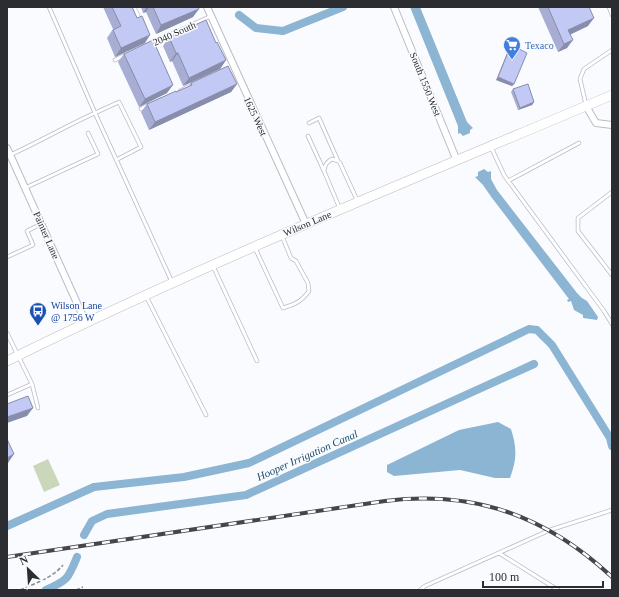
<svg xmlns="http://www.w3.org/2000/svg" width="619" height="597" viewBox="0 0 619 597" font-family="Georgia,serif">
<rect width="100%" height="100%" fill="#fafbfe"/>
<path fill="#cad7bb" d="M 48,459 L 60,485 L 44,492 L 33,466 Z"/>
<path fill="#8cb5d3" d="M 410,7 L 420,7 L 467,122 L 473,128 L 470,130 L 470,133 L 463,136 L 460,133 L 458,134 L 458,126 Z
M 484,169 L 488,172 L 491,171 L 491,179 L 497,190 L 577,293 L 582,298 L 587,301 L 598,317 L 597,320 L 583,318 L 583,315 L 574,310 L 571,301 L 568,302 L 567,300 L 569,299 L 492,198 L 483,185 L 475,177 L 478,176 L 478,172 Z
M 498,422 L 511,429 C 517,448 517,459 510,478 L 495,478 L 460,470 L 394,476 L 387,472 L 387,465 L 459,430 Z"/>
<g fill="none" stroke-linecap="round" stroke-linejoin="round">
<path stroke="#8cb5d3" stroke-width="8" d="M 239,15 L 256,28 L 283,31 L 343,7
M 7,526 L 94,487 L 184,477 L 249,463 L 529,329 L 537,330 L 552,345 L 610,438 L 612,446
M 84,535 L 92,521 L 107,514 L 246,495 L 534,364
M 46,590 C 68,580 68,579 77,557"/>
<g stroke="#bbbcc4" stroke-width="4.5">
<path id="lane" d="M 49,7 L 95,113 L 119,102 L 141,147 L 116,160
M 134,7 L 140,20
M 609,7 L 612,15
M 152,43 L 211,16
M 115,60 L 125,55
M 180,91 L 192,85
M 586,105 L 580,79 L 584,69 L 612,50
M 141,109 L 148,105
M 309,123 L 319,118 L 338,161
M 308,136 L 324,171
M 491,147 L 504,175 L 604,311 L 612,324
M 10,155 C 39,142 66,126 95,113 L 172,282
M 508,181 L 579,143
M 25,188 L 98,154 L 88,133
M 612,192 L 578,218 L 578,231 L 612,275
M 340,209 L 324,171 C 325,164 327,162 332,159 L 338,161 L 340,163 L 357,200
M 255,248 L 283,308 C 296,304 302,301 309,291 L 308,283 L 296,261 L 291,258 L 282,236
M 7,257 L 33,245 L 27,231 L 41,224
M 213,266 L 257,361
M 146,296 L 206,415
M 7,333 L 32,384 L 7,395
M 32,384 L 38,408
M 499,553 L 558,590
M 420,590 L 425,586 L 550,530 L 612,510"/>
</g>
<g stroke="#bbbcc4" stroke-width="8">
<path id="street" d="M 207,7 L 306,224
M 394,7 L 457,161
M 586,106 L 596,123 L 612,125
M 7,148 L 86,323"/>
</g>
<g stroke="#bbbcc4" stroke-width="10">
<path id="secondary" d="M 7,361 C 205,263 409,181 612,95"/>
</g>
<path stroke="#8c8d90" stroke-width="1.5" stroke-dasharray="4 2" stroke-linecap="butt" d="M 20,590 C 36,583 52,578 63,565
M 76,590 L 83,587"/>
<use href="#lane" stroke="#fff" stroke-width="3"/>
<use href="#street" stroke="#fff" stroke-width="6"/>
<use href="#secondary" stroke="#fff" stroke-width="9"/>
<g stroke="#454649" stroke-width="4">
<path id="rail" d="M 7,557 L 385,501 C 475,490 546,516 612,577"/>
</g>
<use href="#rail" stroke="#fafbfe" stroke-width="2.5" stroke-dasharray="8" stroke-linecap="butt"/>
</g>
<path fill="#a8add3" d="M 103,7 L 132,7 L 145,43 L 115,57 L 107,38 L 113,29 Z
M 141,7 L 198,7 L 193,17 L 156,34 L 146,12 L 143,13 Z
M 538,7 L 589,7 L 588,26 L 571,34 L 567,48 L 558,52 Z
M 169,37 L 216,43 L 226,60 L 220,69 L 183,86 L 172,61 L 170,62 L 163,46 Z
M 511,45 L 514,84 L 512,86 L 496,80 L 509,48 Z
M 124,54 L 167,93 L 139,107 L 118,62 Z
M 191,83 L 237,84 L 231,92 L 149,130 L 141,112 L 147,104 L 176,92 L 189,87 Z
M 513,89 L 534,102 L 532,105 L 518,110 L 511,92 Z"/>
<path fill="#888dac" d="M 147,7 L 149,7 L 146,12 L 143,13 Z
M 199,9 L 193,17 L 156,34 L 161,25 Z
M 594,18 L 588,26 L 563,38 L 568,30 Z
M 150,35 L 145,43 L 115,57 L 121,48 Z
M 573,40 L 567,48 L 558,52 L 564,44 Z
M 176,53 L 178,53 L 172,61 L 170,62 Z
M 226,60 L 220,69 L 183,86 L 189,78 Z
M 498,77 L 514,84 L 512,86 L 496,80 Z
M 237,84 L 231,92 L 149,130 L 155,122 Z
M 173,85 L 167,93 L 139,107 L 145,99 Z
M 534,102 L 532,105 L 518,110 L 520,108 Z
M 33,408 L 27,416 L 7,423 L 7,417 Z
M 14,454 L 8,463 L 7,463 L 7,458 Z"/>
<path fill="#c3c9f5" stroke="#888dac" d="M 112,7 L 132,7 L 137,18 L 142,16 L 150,35 L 121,48 L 113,30 L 121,26 Z
M 153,7 L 198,7 L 199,9 L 161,25 Z
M 548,7 L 589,7 L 594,18 L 568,30 L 573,40 L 564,44 Z
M 206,20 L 216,43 L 217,42 L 226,60 L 189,78 L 178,53 L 176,53 L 169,37 Z
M 153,40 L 173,85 L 145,99 L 124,54 Z
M 511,45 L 527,53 L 514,84 L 498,77 Z
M 228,66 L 237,84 L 155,122 L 147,104 L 176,91 L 176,92 L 192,85 L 191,83 Z
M 528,84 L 534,102 L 520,108 L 513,89 Z
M 28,396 L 33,408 L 7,417 L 7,404 Z
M 7,439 L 14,454 L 7,458 Z"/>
<defs>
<g id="supermarket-pin" transform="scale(0.9)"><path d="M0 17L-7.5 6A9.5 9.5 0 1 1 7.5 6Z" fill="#3f7fe0" stroke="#fafbfe"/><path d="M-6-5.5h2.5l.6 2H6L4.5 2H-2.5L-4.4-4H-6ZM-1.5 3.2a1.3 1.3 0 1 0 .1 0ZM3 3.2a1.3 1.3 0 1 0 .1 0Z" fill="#fff"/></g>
<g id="bus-pin" transform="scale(0.9)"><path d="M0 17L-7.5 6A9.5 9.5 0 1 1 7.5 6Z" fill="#1a4fb4" stroke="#fafbfe"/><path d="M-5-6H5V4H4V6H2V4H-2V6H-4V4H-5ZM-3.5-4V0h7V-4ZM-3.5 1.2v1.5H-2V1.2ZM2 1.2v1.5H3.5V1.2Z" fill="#fff"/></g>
</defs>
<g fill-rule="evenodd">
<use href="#supermarket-pin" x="512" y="45"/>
<use href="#bus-pin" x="38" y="311"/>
</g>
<g text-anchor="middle" stroke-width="3" stroke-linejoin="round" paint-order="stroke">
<g font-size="10" fill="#2c2d30" stroke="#fafbfe">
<text transform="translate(174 33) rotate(-24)" y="4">2040 South</text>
<text transform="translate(426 84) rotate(68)" y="4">South 1550 West</text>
<text transform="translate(256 116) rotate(65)" y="4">1625 West</text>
<text transform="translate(307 223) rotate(-23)" y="4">Wilson Lane</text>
<text transform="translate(47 235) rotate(66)" y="4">Painter Lane</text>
</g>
<g font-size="10" fill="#366cbe" stroke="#fafbfe" text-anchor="start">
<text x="525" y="49">Texaco</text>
</g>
<g font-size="10" fill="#164399" stroke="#fafbfe" text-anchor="start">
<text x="51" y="309">Wilson Lane<tspan x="51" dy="12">@ 1756 W</tspan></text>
</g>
<g font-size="11" font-style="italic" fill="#194b6a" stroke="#fafbfe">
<text transform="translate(307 455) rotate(-24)" y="4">Hooper Irrigation Canal</text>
</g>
</g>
<rect width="619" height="597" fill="none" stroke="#2c2d30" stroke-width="16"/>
<g transform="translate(28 569) rotate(335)" stroke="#fafbfe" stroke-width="3" paint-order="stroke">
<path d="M0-3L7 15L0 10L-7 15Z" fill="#2c2d30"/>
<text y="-6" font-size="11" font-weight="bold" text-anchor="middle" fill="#2c2d30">N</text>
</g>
<path d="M483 581v6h120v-6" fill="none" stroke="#2c2d30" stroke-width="2"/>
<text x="489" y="581" font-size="12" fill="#2c2d30" stroke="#fafbfe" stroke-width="3" paint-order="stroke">100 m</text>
</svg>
